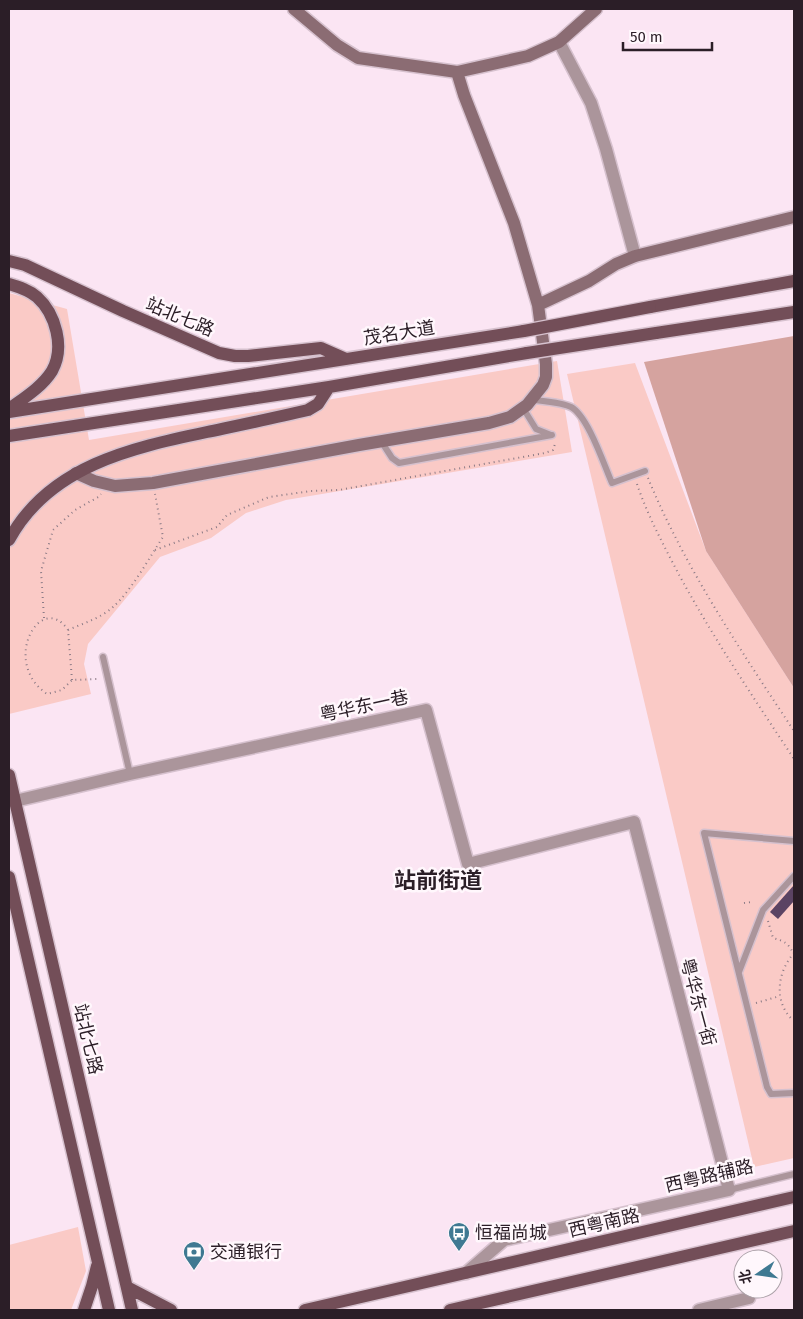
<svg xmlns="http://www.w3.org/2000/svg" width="803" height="1319" viewBox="0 0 803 1319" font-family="'Fira Sans','Noto Sans SC',sans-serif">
<rect width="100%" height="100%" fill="#fbe5f3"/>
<path fill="#facac6" d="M 9,293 L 67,309 L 89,440 L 557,361 L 572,452 L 286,500 L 246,513 L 211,538 L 160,557 L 88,644 L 84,664 L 91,694 L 9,714 Z
M 635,363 L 706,551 L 794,688 L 794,1158 L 754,1167 L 567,374 Z
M 78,1227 L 86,1271 L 71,1310 L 9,1310 L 9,1245 Z"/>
<path fill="#d5a39f" d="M 794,336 L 794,688 L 706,551 L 644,362 Z"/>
<path fill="#5b4363" d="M 794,885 L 794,901 L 778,919 L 770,912 Z"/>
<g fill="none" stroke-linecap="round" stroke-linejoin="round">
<g stroke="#d6c1ce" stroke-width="9">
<path id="lane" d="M 532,400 C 545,401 559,402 571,407 C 588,416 604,465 612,483 L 645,471
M 523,408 L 536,429 L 551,435
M 381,441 L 392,458 L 399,463 L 552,435
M 103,657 L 130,774
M 794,841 L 704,833 L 767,1087 L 771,1094 L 794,1093
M 739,972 L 763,910 L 794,876
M 729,1190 L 794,1174"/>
</g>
<g stroke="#d6c1ce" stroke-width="15">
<path id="street" d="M 559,42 L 591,103 L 606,149 L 635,256
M 15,801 L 130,774 L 426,710 L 468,864 L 634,822 L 729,1190 L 504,1240 L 466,1273
M 699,1310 L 749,1298"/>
</g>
<g stroke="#d6c1ce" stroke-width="15">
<path id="secondary" d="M 294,9 L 337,45 L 358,58 L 457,72 L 528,56 L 559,42 L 596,9
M 538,305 L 589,281 L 616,264 L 635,256 L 794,217
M 76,473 L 94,481 L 115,486 L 153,483 L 359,445 L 489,423 L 510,417 L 527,405 L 543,385 L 546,377 L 546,364 L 538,305 L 514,223 L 464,95 L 457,72"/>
</g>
<g stroke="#d6c1ce" stroke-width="15">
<path id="primary" d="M 9,261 L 25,265 L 123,311 L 219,353 L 235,356 L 248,356 L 321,348 L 346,359
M 9,284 C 19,287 29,290 37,297 C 56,314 65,348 52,371 C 42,387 24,398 9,409
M 650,307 L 794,281
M 656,333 L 794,312
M 9,412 L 524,331
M 9,436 L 329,387 L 527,353
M 9,540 C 49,466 131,448 207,432 C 240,425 274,418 308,410 L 318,404 L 329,387
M 9,775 L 132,1310
M 9,877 L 109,1310
M 127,1287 L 171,1310
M 84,1310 L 92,1286 L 97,1266
M 305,1310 L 794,1197
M 450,1310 L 794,1231"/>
</g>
<path stroke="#8c7b86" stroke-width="2" stroke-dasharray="1 4" stroke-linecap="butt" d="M 648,478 C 684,566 741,651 794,731
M 637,484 C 647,514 662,542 677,571 C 712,636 753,697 794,759
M 155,550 L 217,527 L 227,515 L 269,497 L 311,491 L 339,490 L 545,453 L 553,450 L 555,444
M 44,618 L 41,571 L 53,530 L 75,510 L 100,496 L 101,494
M 68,630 C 84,623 101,618 113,607 C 132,590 149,558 163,537 L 155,494
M 72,680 L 68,630 C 41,590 0,662 47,694 L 62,690 L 72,680 L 98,679
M 744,903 L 752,902
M 768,921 L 773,938 C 783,941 788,942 793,953
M 794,953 C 777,972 773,1003 794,1021
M 756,1003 L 780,996"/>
<use href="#lane" stroke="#ab959b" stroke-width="6"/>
<use href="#street" stroke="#ab959b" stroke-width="12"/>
<use href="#secondary" stroke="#8b6c73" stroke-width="12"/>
<use href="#primary" stroke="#734e58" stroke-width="12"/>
<g stroke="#d6c1ce" stroke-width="15" stroke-linecap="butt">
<path id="primary-bridge" d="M 524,331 L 650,307
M 527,353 L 656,333"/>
</g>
<use href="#primary-bridge" stroke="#734e58" stroke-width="12"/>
</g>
<defs>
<g id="bus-pin" transform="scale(1.125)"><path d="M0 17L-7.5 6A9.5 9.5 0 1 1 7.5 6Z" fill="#3f7992" stroke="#fff7fc"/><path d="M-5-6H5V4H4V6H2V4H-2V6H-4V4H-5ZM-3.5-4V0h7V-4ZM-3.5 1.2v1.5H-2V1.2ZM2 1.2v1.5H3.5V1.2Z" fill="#fff"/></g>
<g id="bank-pin" transform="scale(1.125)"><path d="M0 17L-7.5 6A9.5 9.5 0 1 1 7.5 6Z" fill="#3f7992" stroke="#fff7fc"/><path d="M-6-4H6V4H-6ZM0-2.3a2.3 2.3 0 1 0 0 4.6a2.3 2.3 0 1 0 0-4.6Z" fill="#fff"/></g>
</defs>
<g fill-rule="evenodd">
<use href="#bus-pin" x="459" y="1233"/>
<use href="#bank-pin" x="194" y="1252"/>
</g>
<g text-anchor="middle" stroke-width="5" stroke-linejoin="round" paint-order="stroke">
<g font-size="18" fill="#2b1e27" stroke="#fff7fc">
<text transform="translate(180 317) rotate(23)" y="6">站北七路</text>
<text transform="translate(399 333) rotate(-9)" y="6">茂名大道</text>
<text transform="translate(364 706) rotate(-12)" y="6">粤华东一巷</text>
<text transform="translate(698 1002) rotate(75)" y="6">粤华东一街</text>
<text transform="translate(88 1039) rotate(77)" y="6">站北七路</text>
<text transform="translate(709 1176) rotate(-13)" y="6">西粤路辅路</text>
<text transform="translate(604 1223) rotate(-13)" y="6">西粤南路</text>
</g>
<g font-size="18" fill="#2b1e27" stroke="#fff7fc" text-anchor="start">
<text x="475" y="1239">恒福尚城</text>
<text x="210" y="1258">交通银行</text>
</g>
<g font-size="22" font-weight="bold" fill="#2b1e27" stroke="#fff7fc">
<text x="438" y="888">站前街道</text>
</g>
</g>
<rect width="803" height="1319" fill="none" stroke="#2b1e27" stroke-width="20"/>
<g transform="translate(758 1274) rotate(257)"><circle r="24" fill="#fff7fc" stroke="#aaa0a7"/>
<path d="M0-4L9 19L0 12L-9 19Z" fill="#3f7992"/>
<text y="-8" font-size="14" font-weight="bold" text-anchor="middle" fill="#2b1e27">北</text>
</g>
<path d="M623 42v8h89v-8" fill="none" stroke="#2b1e27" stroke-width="2.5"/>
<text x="630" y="42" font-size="15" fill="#2b1e27" stroke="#fff7fc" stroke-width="4" paint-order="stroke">50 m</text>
</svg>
